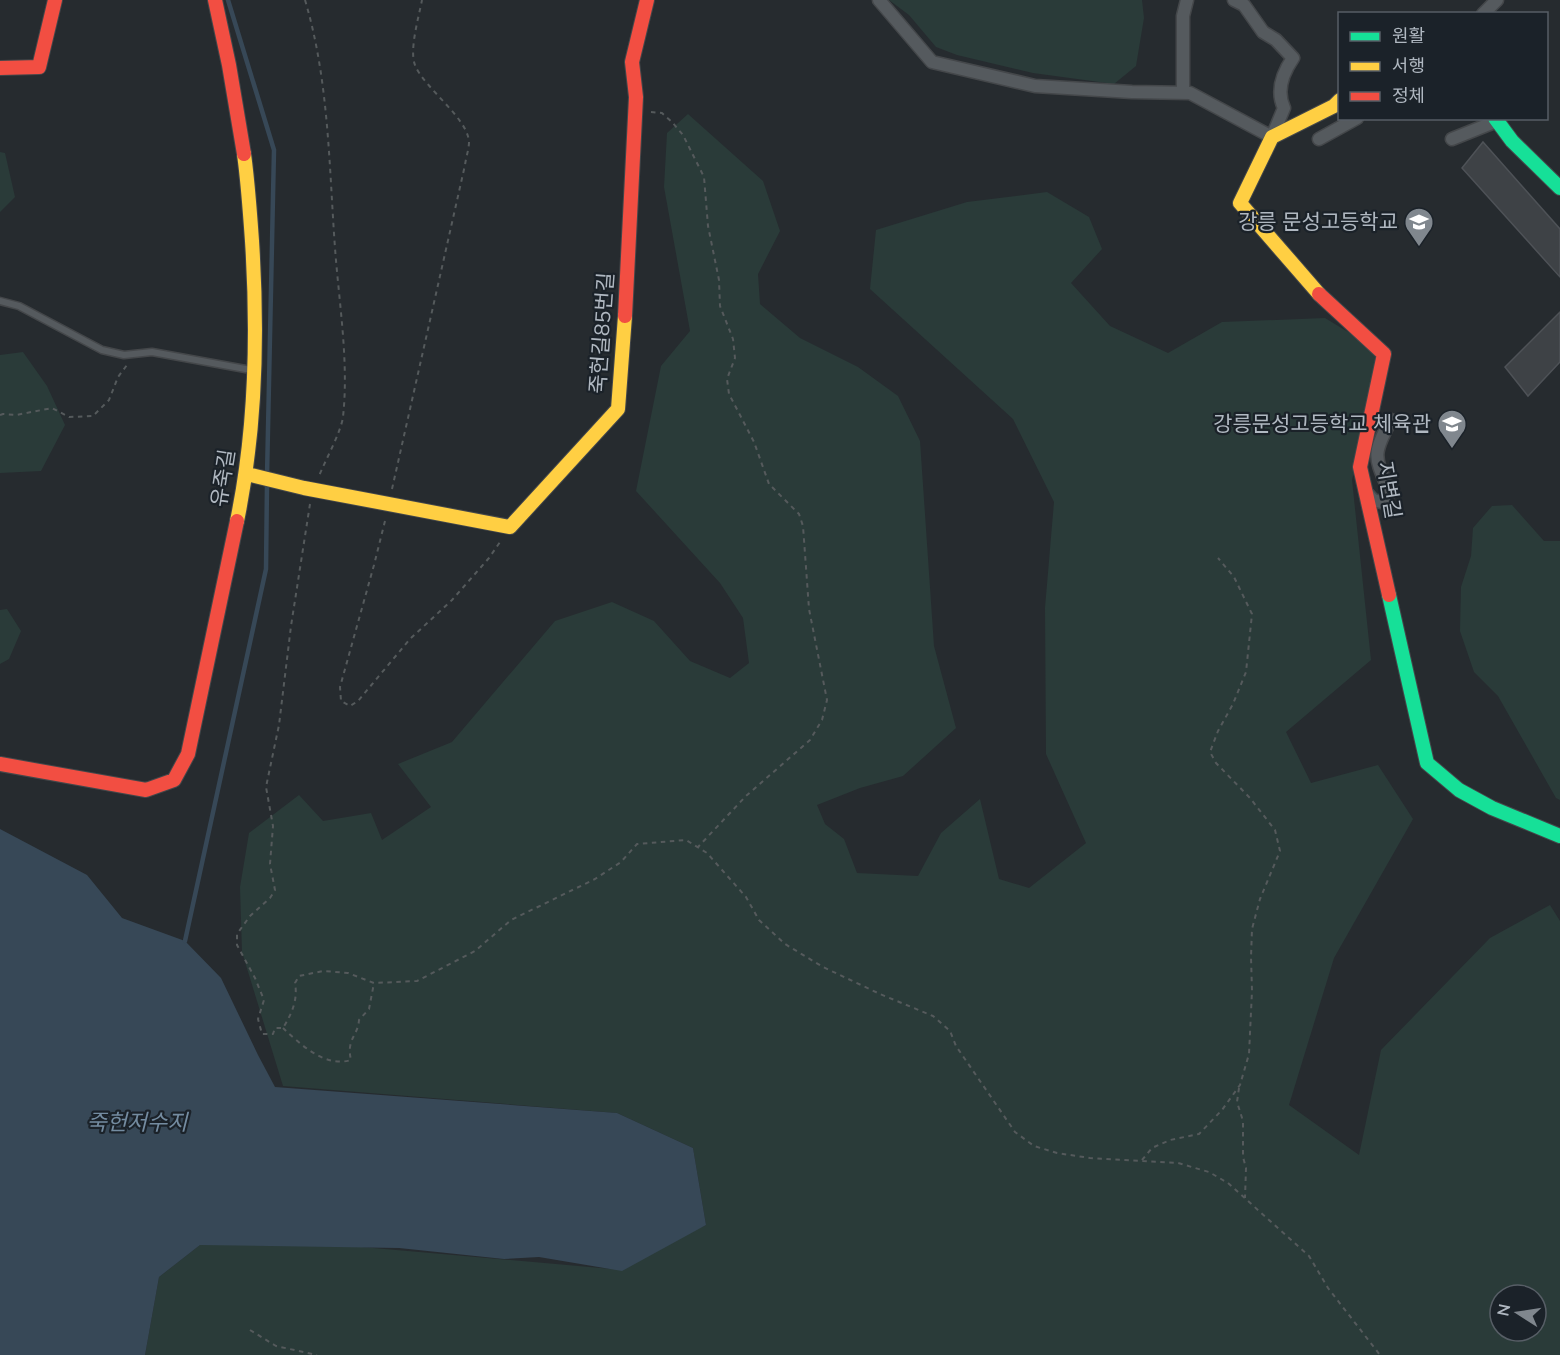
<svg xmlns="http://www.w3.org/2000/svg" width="1560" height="1355" viewBox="0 0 1560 1355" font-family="'Nunito Sans','Noto Sans KR',sans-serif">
<rect width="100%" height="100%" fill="#262b2f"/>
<path fill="#2a3b39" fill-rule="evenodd" d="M 889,0 L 1142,0 L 1144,18 L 1136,66 L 1114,84 L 1033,73 L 957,55 L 936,47 L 909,15 Z
M 688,114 L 763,181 L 780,231 L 758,274 L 760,304 L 800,338 L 858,367 L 898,396 L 920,441 L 934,646 L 956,728 L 903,776 L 860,788 L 817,805 L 825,824 L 844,839 L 857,873 L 918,876 L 941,833 L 980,799 L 999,879 L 1029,888 L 1086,843 L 1046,754 L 1045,608 L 1054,502 L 1013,419 L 870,289 L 876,230 L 967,202 L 1047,192 L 1089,217 L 1102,249 L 1071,283 L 1110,326 L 1168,353 L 1222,322 L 1325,318 L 1384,354 L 1352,480 L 1371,660 L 1286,732 L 1311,783 L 1378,765 L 1413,819 L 1334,958 L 1289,1105 L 1359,1155 L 1381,1050 L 1490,938 L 1550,905 L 1560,921 L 1560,1355 L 145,1355 L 159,1277 L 214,1234 L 612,1269 L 706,1225 L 693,1148 L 617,1113 L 283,1086 L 242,952 L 240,887 L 249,833 L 299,795 L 323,821 L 371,813 L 382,840 L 431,807 L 398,764 L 452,742 L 555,621 L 612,602 L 654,621 L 690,661 L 730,678 L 749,663 L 743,618 L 720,583 L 636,491 L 661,366 L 690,331 L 664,187 L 667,133 ZM 1500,1295 L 1536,1295 L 1536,1331 L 1500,1331 Z
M 0,152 L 5,153 L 15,197 L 0,212 Z
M 23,352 L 47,386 L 65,425 L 41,471 L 0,473 L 0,355 Z
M 1512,505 L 1544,541 L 1560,541 L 1560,800 L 1556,798 L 1498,696 L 1474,672 L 1460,631 L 1461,587 L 1471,556 L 1473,528 L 1492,506 Z
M 7,609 L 21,631 L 9,659 L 0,664 L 0,610 Z"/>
<path fill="#374857" d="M 0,829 L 87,875 L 122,918 L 185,941 L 221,978 L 258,1055 L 275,1087 L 617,1113 L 693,1148 L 706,1225 L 622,1271 L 539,1257 L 504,1259 L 399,1248 L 200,1245 L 159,1277 L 145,1355 L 0,1355 Z"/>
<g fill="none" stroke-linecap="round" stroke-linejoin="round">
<path stroke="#374857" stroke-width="4.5" d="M 228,0 L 274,150 L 267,476
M 185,941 L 266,569 L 267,484"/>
</g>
<path fill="#3e4246" stroke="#4e5257" stroke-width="1.5" d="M 1483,142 L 1560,229 L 1560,277 L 1462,168 Z
M 1560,312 L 1560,362 L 1528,396 L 1505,367 Z"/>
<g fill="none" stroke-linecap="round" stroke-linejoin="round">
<g stroke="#44474a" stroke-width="9">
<path id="lane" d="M 0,301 L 19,306 L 102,350 L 124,355 L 152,352 L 251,370"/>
</g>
<g stroke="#44474a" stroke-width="15">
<path id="street" d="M 879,0 L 932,62 L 1035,86 L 1132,92 L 1190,93 L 1272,137 L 1284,108 C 1276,91 1282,74 1293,58 L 1276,40 L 1263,32 L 1244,5 L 1234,0
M 1483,14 L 1497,0
M 1183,93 L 1183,16 L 1187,0
M 1319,139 L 1357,118
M 1452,139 L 1497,121
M 1366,492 L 1373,500 L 1381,502 L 1390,493 C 1375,457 1371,456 1391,420"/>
</g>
<g stroke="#44474a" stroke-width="16">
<path id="fast" d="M 1495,118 L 1512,141 L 1560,188
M 1389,595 L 1427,763 L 1459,790 L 1492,808 L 1560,836"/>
</g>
<g stroke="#44474a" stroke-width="16">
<path id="slow" d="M 1319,294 L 1240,203 L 1272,137 L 1334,106 L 1340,100
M 247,474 L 304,488 L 510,527 L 618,409 L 625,316
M 237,521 C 256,430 258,334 252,241 C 250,212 248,183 244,154"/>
</g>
<g stroke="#44474a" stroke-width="16">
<path id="jam" d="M 215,0 L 229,65 L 244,154
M 0,68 L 39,67 L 55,0
M 1319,294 L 1384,354 L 1360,467 L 1389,595
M 625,316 L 636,97 L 632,62 L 647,0
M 0,764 L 146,790 L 174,780 L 188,754 L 237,521"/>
</g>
<path stroke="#555a5c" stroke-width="2" stroke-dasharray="4.5 4.5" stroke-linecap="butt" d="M 305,0 C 329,80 329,166 335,248 C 339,303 349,362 343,417 C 341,432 325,461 319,476
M 651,112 L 662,113 L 672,122 L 683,135 L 704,177 L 708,226 L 719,280 L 720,306 L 733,339 L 735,358 L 727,379 L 729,394 L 754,442 L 769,484 L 799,514 L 803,526 L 809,609 L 827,700 L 822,720 L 810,740 L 746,796 L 698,847
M 0,415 L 3,414 L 16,415 L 52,408 L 69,417 L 93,416 L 109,400 L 118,377 L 127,365
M 392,489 L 465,165 C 466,157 469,149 469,142 C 468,118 424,88 415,65 C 409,50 419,16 422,0
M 310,504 L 291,626 L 279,725 L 266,787 L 273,826 L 270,864 L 275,890 L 270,898 L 250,916 L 237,934 L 237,945 L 255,978 L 264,1000 L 258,1019 L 262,1034 L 273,1034 L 275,1028 L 283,1028 C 292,1013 298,1000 295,983 L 299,976 L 323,971 L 348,973 L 374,983 L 417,981 L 475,951 L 511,920 L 595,879 L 621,862 L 637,844 L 686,840 L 707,853 L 746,897 L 759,920 L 785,944 L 823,967 L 880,994 L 933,1016 L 950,1031 L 956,1046 L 1015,1132 L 1034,1146 L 1057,1153 L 1090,1158 L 1178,1163 L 1209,1172 L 1228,1183 L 1309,1256 L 1328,1288 L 1380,1355
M 385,521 L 374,565 L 340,687 L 341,701 L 350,706 L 358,701 L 410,639 L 452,600 L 489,558 L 500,542
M 283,1028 C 300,1044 325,1068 351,1060 C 346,1039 358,1036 359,1020 L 369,1009 L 374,983
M 1239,1088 L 1237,1102 L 1243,1121 L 1243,1157 L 1246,1168 L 1245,1198
M 1142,1160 L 1152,1148 L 1170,1140 L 1199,1134 L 1222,1110 L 1240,1085 L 1249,1054 L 1252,991 L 1251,957 L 1252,929 L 1260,899 L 1280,851 L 1275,830 L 1250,798 L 1216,763 L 1210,752 L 1218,731 L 1233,704 L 1246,672 L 1252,614 L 1234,577 L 1218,558
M 250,1330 L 276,1346 L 317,1355"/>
<use href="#lane" stroke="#555a5e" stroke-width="6"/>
<use href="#street" stroke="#555a5e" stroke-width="12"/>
<use href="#fast" stroke="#16e098" stroke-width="14"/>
<use href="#slow" stroke="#ffcf43" stroke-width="14"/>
<use href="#jam" stroke="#f24e42" stroke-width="14"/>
</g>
<defs>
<g id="school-pin" transform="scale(1.5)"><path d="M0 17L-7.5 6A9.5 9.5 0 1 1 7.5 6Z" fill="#80878e" stroke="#1b2229"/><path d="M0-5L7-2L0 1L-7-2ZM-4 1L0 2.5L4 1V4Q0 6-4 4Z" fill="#fff"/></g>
</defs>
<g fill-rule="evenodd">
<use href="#school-pin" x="1419" y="222"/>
<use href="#school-pin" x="1452" y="424"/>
</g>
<g text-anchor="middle" stroke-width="4.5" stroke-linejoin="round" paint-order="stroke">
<g font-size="21" fill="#b0b8c1" stroke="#1b2229" text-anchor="end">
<text x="1398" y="229">강릉 문성고등학교</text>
<text x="1431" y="431">강릉문성고등학교 체육관</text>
</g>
<g font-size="21" fill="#b0b8c1" stroke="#1b2229">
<text transform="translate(602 333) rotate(-86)" y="7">죽헌길85번길</text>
<text transform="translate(223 478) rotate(-81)" y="7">유죽길</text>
<text transform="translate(1389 490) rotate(81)" y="7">지변길</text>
</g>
<g font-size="22" font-style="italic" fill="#748ca1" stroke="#1b2229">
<text x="137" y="1130">죽헌저수지</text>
</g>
</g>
<rect x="1338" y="12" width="210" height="108" fill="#1b2229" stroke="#575e66" stroke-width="1.5"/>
<rect x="1350" y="32" width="30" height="9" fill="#16e098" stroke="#575e66" stroke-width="1.5"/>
<text x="1392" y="42" font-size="18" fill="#b0b8c1">원활</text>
<rect x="1350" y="62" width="30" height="9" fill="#ffcf43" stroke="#575e66" stroke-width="1.5"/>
<text x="1392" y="72" font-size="18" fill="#b0b8c1">서행</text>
<rect x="1350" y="92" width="30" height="9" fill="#f24e42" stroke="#575e66" stroke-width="1.5"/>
<text x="1392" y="102" font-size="18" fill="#b0b8c1">정체</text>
<g transform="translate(1518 1313) rotate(282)"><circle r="28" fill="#1b2229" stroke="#575e66" stroke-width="1.5"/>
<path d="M0-4.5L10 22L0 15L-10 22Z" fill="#80878e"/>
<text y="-9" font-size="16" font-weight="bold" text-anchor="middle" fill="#b0b8c1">N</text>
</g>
</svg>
